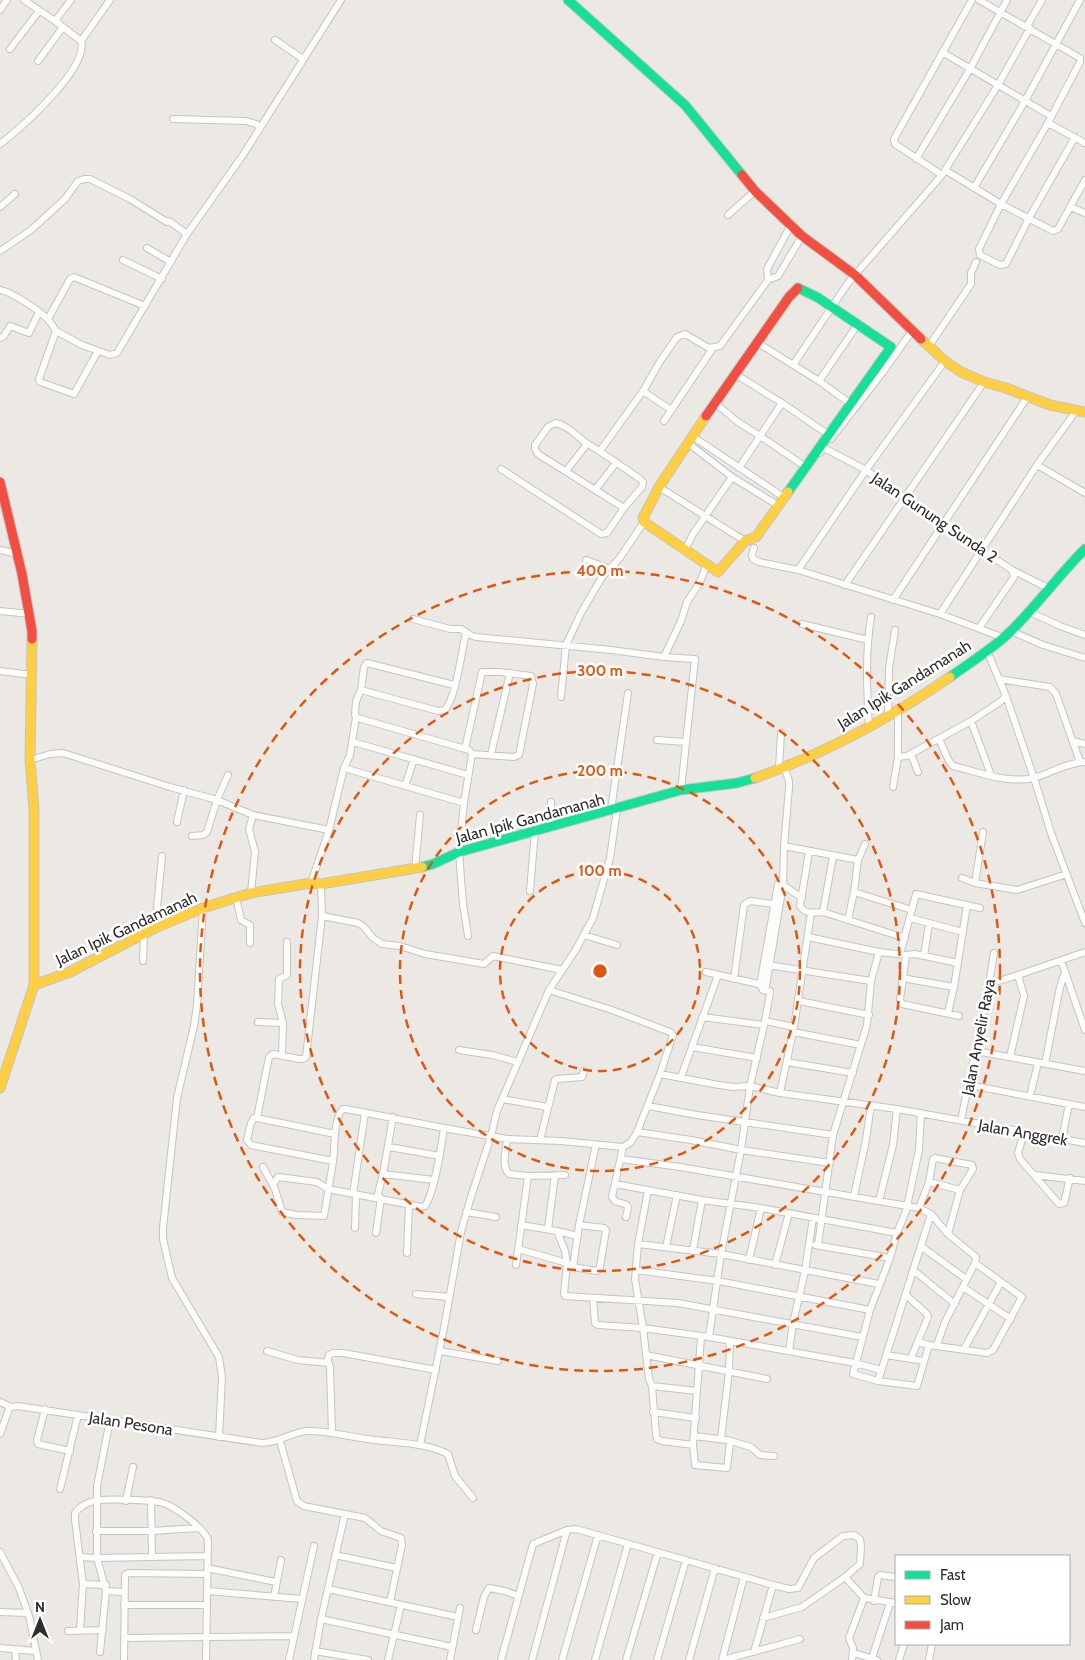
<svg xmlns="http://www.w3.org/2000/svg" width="1085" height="1660" viewBox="0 0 1085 1660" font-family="Cabin,sans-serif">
<rect width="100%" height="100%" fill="#ece8e4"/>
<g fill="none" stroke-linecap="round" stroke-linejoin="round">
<g stroke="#c5c4c5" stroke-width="8">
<path id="street" d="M 979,0 L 1080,58 L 1080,62 L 1048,123 L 1001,204 L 979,249 L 980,255 L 1000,265 L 1006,264 L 1029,218 L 1075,137
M 0,10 L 7,0
M 55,21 L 71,0
M 1027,26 L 1042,0
M 275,40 L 303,59
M 81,41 L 110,0
M 10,49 L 39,11
M 942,52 L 1051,116
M 38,61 L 63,27
M 173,119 L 246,121 L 256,124 L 260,127
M 1048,123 L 1085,143
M 0,144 C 21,128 89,68 81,41 L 55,21 L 24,0
M 916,159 L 970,69 L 1007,0
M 945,170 L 1001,204 L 1053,231 L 1058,229 L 1085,180
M 942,175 L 895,144 L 894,139 L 972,0
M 974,188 L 1025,101 L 1080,0
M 0,207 L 15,194
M 1070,207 L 1085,213
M 728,215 L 755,191
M 147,248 L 171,262
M 0,251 L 31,230 L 65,199 L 78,181 L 84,179 L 90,179 L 130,199 L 167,222 L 169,221 L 187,234
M 123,260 L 162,279
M 768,280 L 767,269 L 791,225
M 0,290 C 12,292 41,311 49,321 C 52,324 54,328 56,331 L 39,379 L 40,382 L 74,394 L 98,351
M 48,319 L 70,279 L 74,277 L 145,306
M 56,331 L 82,345 L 110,355 L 117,353 L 187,234 L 243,155 L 341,0
M 0,338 L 4,336 L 10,326 L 29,333 L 39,312
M 758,343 L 819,381 L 851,404
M 929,346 L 971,284 L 971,273 L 976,262
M 793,365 L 848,283 L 942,175 L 998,85 L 1030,28
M 735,374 L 782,403 L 829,435
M 819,381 L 858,324
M 643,391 L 671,410
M 715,403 L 738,422 L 760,436 L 782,403
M 664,421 L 713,348
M 555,423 C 568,425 577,437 588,444 C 606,455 623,467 640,479 L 643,482 L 642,487 L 624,508 L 538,454 L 535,449 L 535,445 L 548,427 Z
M 692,436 L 785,498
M 831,439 L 883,372 L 912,331
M 688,443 L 732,477 L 779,506
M 600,451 L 643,391 L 661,360 L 677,337 L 685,334 L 709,348 L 720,346 L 768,280 L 778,276 L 802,236
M 820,453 L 824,448 L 866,470 L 905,498 L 1012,570 L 1050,589
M 1037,465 L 1085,493
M 739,468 L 760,436 L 806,467
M 501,469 L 601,534 L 607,533 L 624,508
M 566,471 L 587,444
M 659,487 L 745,541
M 595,490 L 616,463
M 754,548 L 752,555 L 753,559 L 759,562 L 798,570 L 940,614 L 1004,638
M 0,550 L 18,554
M 685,550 L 693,534 L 732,477
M 586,560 L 610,569
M 798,570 L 866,470 L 945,361
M 845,585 L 984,382
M 893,600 L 1028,396
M 0,611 L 30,614
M 1030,612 L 1060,626 L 1085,635
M 940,614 L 1037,465 L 1076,411
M 413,619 L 450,629 L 461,629 L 470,635 L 476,637 L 611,650 L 664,657 L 695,659 L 681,790
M 802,624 L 868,640
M 979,628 L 1014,577 L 1012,570
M 1011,631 L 1043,645 L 1085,658
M 987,651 L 1006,696 L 1034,778 L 1051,833 L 1085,923
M 664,657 L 681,621 L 687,602 L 700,582 L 707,564
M 0,671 L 32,675
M 999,679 L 1050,687 L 1056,694 L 1080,762
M 454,685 L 367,663 L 364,667 L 361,690 L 356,701 L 355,715 L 358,718 L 469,750 L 472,754 L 464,803 L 459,852 L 463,904 L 468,936
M 361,690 L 438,711 L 445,710 C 456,697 462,650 466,632
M 561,697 L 566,645 L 581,613 L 602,577 L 619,559 L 644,522
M 898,709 L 898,757 L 907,756 L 971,721 L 1000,702 L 1006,696
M 888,715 L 889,668 L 895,630
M 971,721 L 991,775
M 869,727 C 867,690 865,654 871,617
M 939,739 L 949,761 L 953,766 C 978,772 1008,784 1033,778 C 1050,774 1067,762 1085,762
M 657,740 L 686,742
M 1073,741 L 1085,744
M 353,742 L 468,775
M 465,749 L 482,672 L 500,672 L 531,676 L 533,684 L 519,755 L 514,757 L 472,754
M 491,754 L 510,673
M 911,754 L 918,772
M 30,760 L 50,754 L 63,753 L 170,787 L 217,800 L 253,815 L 329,830
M 344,768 L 464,803
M 779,768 L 781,733
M 405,786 L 414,759
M 893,787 L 898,757
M 611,810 L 628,693
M 177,822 L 184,790
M 550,826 L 551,802
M 192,836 L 203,835 L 207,832 L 217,800 L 228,775
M 784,846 L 858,860
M 809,852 L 800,906 C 805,914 814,913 823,912 L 905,938
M 415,869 L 420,815
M 962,878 L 975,883 L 1017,890 L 1067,874
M 311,883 L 329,830 L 344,768 L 350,755 L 356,717
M 975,883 L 983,832
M 779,885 L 783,885 L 802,898
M 530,891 L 535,831
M 854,892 L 912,910
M 251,893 L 255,852 L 249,829 L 253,815
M 236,897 L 241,920 L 250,925 L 250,943
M 203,908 L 197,1005 L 194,1026 L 177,1098 L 163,1228 L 163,1239 L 172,1278 L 219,1357 L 222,1377 L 219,1437
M 823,912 L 833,856
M 322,916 L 358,923 L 363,926 L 373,938 L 382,944 L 400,946 L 425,954 L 484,964 L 493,956 L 562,970
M 910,918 L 963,932
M 848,920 L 854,892 L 858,860 L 865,844
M 155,928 L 162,856
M 584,935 L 617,945
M 808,937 L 879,952 L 906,955 L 915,954 L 958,963
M 900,954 L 916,894 L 980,908
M 906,955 L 900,1000 L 902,1004 L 959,1016
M 924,956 L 929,924
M 1061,960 L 1085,1030
M 143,961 L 144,934
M 768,965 L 871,981
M 706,972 L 763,985
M 902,978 L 954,987
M 734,979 L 744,905 L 750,901 L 774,904
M 989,984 L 1018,975 L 1085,952
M 549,990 L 612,1010 L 670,1032 L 673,1035 L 660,1074 L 637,1132 L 631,1142 L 623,1147 L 612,1197 L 615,1201 L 627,1205 L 628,1208 L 626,1217
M 763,990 L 766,986 L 783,885 L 784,846 L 789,788 L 789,781 L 784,766
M 799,1001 L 869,1015
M 948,1013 L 954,987 L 967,905
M 702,1017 L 764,1025
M 765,1021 L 794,1027
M 258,1022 L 283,1023 L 282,1056
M 283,1023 L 278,1004 L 279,979 L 287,975 L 287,942
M 793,1032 L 861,1045
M 692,1047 L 757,1058
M 459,1050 L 492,1055 L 518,1062
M 976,1051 L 1085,1071
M 1010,1057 L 1024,996 L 1018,975
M 787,1062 L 853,1073
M 1045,1064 L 1060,987 L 1065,972
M 660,1074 L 719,1085 L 733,1087 L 750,1086 L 780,1093 L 897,1109 L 1085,1143
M 681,1077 L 718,975
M 969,1085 L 1085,1107
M 780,1093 L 794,1027 L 811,913
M 1030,1096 L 1038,1063
M 502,1099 L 548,1107
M 648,1106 L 697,1115 L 833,1135
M 921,1113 L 919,1150 L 906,1211 L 897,1233 L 890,1258 L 870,1310 L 853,1374 L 878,1381 L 917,1386 L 929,1345
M 257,1118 L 269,1057 L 273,1054 L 299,1059 L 303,1059 L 306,1057 L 322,916 L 321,884
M 961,1120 L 989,984 L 994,953
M 637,1132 L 691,1140 L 741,1150 L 830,1163
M 1024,1133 L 1018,1153 L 1020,1159 L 1059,1204 L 1064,1203 L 1070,1178
M 507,1139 C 506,1149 501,1166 509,1174 L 528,1176 L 565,1175
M 1062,1139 L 1069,1104
M 540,1140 L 555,1080 L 557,1079 L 582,1077 L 584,1071
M 389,1147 L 440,1156
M 621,1159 L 680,1167 L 919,1208 L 931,1214 L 948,1234 L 976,1257 L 975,1263 L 945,1322 L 937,1345
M 333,1161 L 251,1145 L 247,1140 L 251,1123 L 254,1118 L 257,1118 L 335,1134
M 263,1167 L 275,1189 L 282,1212 L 297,1215 L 324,1216 C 327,1198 330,1180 333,1162 C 335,1148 333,1119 343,1109 L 346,1109 L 444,1128 L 507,1139 L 561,1141 L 623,1147
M 383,1174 L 434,1180
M 1035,1175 L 1085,1181
M 929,1182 L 960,1190
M 615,1184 L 702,1200 L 761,1208 L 897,1233
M 273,1185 L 278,1177 L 317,1182 L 328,1189 L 422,1207 L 425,1206 C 435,1192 441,1147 444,1128
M 648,1190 L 638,1244 L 635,1279 L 643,1328 L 649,1379 L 652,1386 L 656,1435 L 657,1439 L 662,1441 L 693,1445
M 353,1194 L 365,1113
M 854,1196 L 866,1140 L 871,1105
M 377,1198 L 383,1174 L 393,1117
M 879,1201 L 893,1145 L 897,1109
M 919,1208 L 929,1182 L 933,1159 L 935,1158 L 972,1165 L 973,1169 L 960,1190 L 948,1234
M 466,1212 L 496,1217
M 521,1225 L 557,1231 L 565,1251 L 567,1263 L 573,1267 L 597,1271 L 600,1267 L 606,1230 L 604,1228 L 579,1225
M 355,1228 L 356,1195
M 548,1229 L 555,1175
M 557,1231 L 578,1236
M 376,1233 L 381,1198
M 638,1244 L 721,1254 L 879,1284
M 815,1245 L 890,1258
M 818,1245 L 833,1135 L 867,1025 L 871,981 L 879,952
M 666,1247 L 677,1195
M 922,1247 L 966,1279
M 518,1249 L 567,1263 L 564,1294 L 565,1296 L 678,1303 L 862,1337
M 693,1250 L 702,1200
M 407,1253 L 409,1204
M 749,1260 L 761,1208
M 516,1265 L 528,1176
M 775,1265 L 789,1213
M 573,1267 L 579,1225 L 596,1144
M 636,1270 L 718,1281 L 870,1310
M 913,1270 L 955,1304
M 963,1287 L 1011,1319
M 416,1294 L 449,1297
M 906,1295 L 927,1314 L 928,1317 L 911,1358
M 593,1298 L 595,1323 L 598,1325 L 643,1328 L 709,1337 L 855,1363 L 881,1370
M 701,1337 L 693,1445 L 695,1465 L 727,1468 L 730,1442
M 709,1337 L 721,1254 L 741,1150 L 750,1086 L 765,1021 L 770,993 L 770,991 L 763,990 L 760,985 L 778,884 L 782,880
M 918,1342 L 929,1345 L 987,1353 L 993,1350 L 1022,1297 L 975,1263
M 964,1349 L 1001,1282
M 267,1351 L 298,1360 L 329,1363 L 330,1368 L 332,1433
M 440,1351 L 498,1361
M 789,1351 L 793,1323 L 805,1271 L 813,1218
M 646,1355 L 767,1379
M 886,1355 L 924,1361
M 327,1362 L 329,1355 L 333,1353 L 343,1353 L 436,1370
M 878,1381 L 931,1214
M 652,1386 L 697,1391
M 0,1402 L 11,1407
M 45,1409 L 37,1440 L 38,1444 L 70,1451
M 653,1412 L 696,1418
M 0,1434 L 9,1409 L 11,1407 L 18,1406 L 262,1443 C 280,1442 291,1433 306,1431 C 327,1430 348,1437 368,1439 C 394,1443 424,1442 448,1454 L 455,1476 L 473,1498
M 694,1436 L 727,1440 L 751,1447 L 760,1455 L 774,1456
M 721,1439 L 729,1371 L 730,1341
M 280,1441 L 297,1501 L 304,1506 L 365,1518 L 381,1531 L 401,1538 L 402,1545 L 390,1602
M 420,1445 L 444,1328 L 461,1232 L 470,1200 L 491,1136 L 497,1111 L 549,990 L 575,951 L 593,918 L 610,858 L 617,809
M 60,1489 L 78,1415
M 151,1500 L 152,1557
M 126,1501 L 133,1467
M 96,1531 L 152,1531 L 199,1528
M 0,1552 L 19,1588 L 29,1616 L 38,1660
M 335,1555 L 397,1568
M 80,1557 L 97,1558 L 207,1556
M 207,1568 L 276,1582
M 83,1584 L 106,1585
M 773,1585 L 789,1589 L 798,1588 L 814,1558 L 843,1536 L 854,1535 L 860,1539 L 861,1546 L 860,1564 L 845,1577
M 328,1589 L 458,1617
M 106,1591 L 124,1592
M 207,1591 L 302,1599
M 274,1597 L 281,1560
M 874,1601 L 878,1577 L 880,1575 L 896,1577
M 124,1605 L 207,1605
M 0,1612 L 28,1613
M 763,1618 L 802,1607 L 845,1577 L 864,1598 L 896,1603
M 321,1619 L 452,1647
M 80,1630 L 83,1584 L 75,1520 L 75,1513 C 80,1506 86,1503 94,1501 C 104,1498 153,1500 163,1503 C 177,1508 201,1526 208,1539 L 206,1660
M 476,1630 L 484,1597 L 489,1588 L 505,1591 L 518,1596
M 68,1631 L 103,1630
M 124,1638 L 294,1636
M 0,1648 L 36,1651
M 15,1651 L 16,1660
M 315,1651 L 368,1660
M 100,1652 L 106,1591 L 97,1558 L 97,1486 L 110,1420
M 854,1653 L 877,1660
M 872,1658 L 890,1603
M 124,1660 L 125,1575 L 128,1573 L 207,1574
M 289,1660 L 314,1546
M 314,1660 L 321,1619 L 345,1514
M 388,1660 L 401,1605
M 450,1660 L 460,1608
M 501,1660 L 533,1544 L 567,1530 L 576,1529 L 773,1585 L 754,1652
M 532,1660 L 567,1530
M 562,1660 L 598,1535
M 595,1660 L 628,1544
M 626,1660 L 658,1552
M 657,1660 L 686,1560
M 689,1660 L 715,1568
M 722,1660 L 744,1577
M 723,1660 L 800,1639
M 852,1660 L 853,1648 L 849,1638 L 864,1598
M 899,1660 L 904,1644
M 929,1660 L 932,1644"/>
</g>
<g stroke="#c5c4c5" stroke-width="11">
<path id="fast" d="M 568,0 L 685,105 L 742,175
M 788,492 L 891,347 L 817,297 L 798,288
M 950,677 C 971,662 994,648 1012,630 C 1038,604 1059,575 1085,549
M 422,867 L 433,864 L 459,852 L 681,790 L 737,783 L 755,778"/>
</g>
<g stroke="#c5c4c5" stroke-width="11">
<path id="slow" d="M 921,339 L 945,361 L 961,372 L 984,382 L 1006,388 L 1050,405 L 1085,412
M 706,416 L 659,487 L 643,518 L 644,522 L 718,572 L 745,541 L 756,537 L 788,492
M 755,778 C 824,754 890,718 950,677
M 34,985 L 70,972 L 155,928 L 203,908 L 251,893 L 311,883 L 321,884 L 422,867
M 0,1088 L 34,985 L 34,809 L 30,760 L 32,639"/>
</g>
<g stroke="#c5c4c5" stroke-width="11">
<path id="jam" d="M 742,175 L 755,191 L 802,236 L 855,275 L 921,339
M 706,416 L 789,297 L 798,288
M 0,482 L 22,574 L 32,631 L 32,639"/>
</g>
<use href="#street" stroke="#fcfcfb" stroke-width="6"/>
<use href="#fast" stroke="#16e098" stroke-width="9"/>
<use href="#slow" stroke="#ffcf43" stroke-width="9"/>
<use href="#jam" stroke="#f24e42" stroke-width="9"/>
</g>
<g fill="none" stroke="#df570e" stroke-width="2.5" stroke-dasharray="9 6">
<circle cx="600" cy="971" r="100"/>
<circle cx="600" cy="971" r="200"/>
<circle cx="600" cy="971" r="300"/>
<circle cx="600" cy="971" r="400"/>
</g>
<g text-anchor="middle" stroke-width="5" stroke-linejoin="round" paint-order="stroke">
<g font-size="16" fill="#2e2e2e" stroke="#fff">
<text transform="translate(935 517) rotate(34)" y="6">Jalan Gunung Sunda 2</text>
<text transform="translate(904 684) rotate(-32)" y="6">Jalan Ipik Gandamanah</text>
<text transform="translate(530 818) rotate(-15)" y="6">Jalan Ipik Gandamanah</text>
<text transform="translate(126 928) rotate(-25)" y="6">Jalan Ipik Gandamanah</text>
<text transform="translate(978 1037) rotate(-79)" y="6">Jalan Anyelir Raya</text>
<text transform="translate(1023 1132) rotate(10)" y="6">Jalan Anggrek</text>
<text transform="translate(131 1423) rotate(9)" y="6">Jalan Pesona</text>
</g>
</g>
<circle cx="600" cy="971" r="8" fill="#df570e" stroke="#fff" stroke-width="2.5"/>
<g font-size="15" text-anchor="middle" font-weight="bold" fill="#df570e" stroke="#fff" stroke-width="5" stroke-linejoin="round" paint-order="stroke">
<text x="600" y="576">400 m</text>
<text x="600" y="676">300 m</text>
<text x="600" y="776">200 m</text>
<text x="600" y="876">100 m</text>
</g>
<rect x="895" y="1555" width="175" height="90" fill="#ffffff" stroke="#ababab"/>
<rect x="905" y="1571" width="25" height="8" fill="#16e098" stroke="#ababab"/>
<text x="940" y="1580" font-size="15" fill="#2e2e2e">Fast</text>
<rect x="905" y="1596" width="25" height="8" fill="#ffcf43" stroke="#ababab"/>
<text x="940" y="1605" font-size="15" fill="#2e2e2e">Slow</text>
<rect x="905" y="1621" width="25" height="8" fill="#f24e42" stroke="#ababab"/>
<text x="940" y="1630" font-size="15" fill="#2e2e2e">Jam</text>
<g transform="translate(40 1620)" stroke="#ffffff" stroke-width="4" paint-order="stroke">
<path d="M0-4L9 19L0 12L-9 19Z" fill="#2e2e2e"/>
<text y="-8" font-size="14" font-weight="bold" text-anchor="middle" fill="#2e2e2e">N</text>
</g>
</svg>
